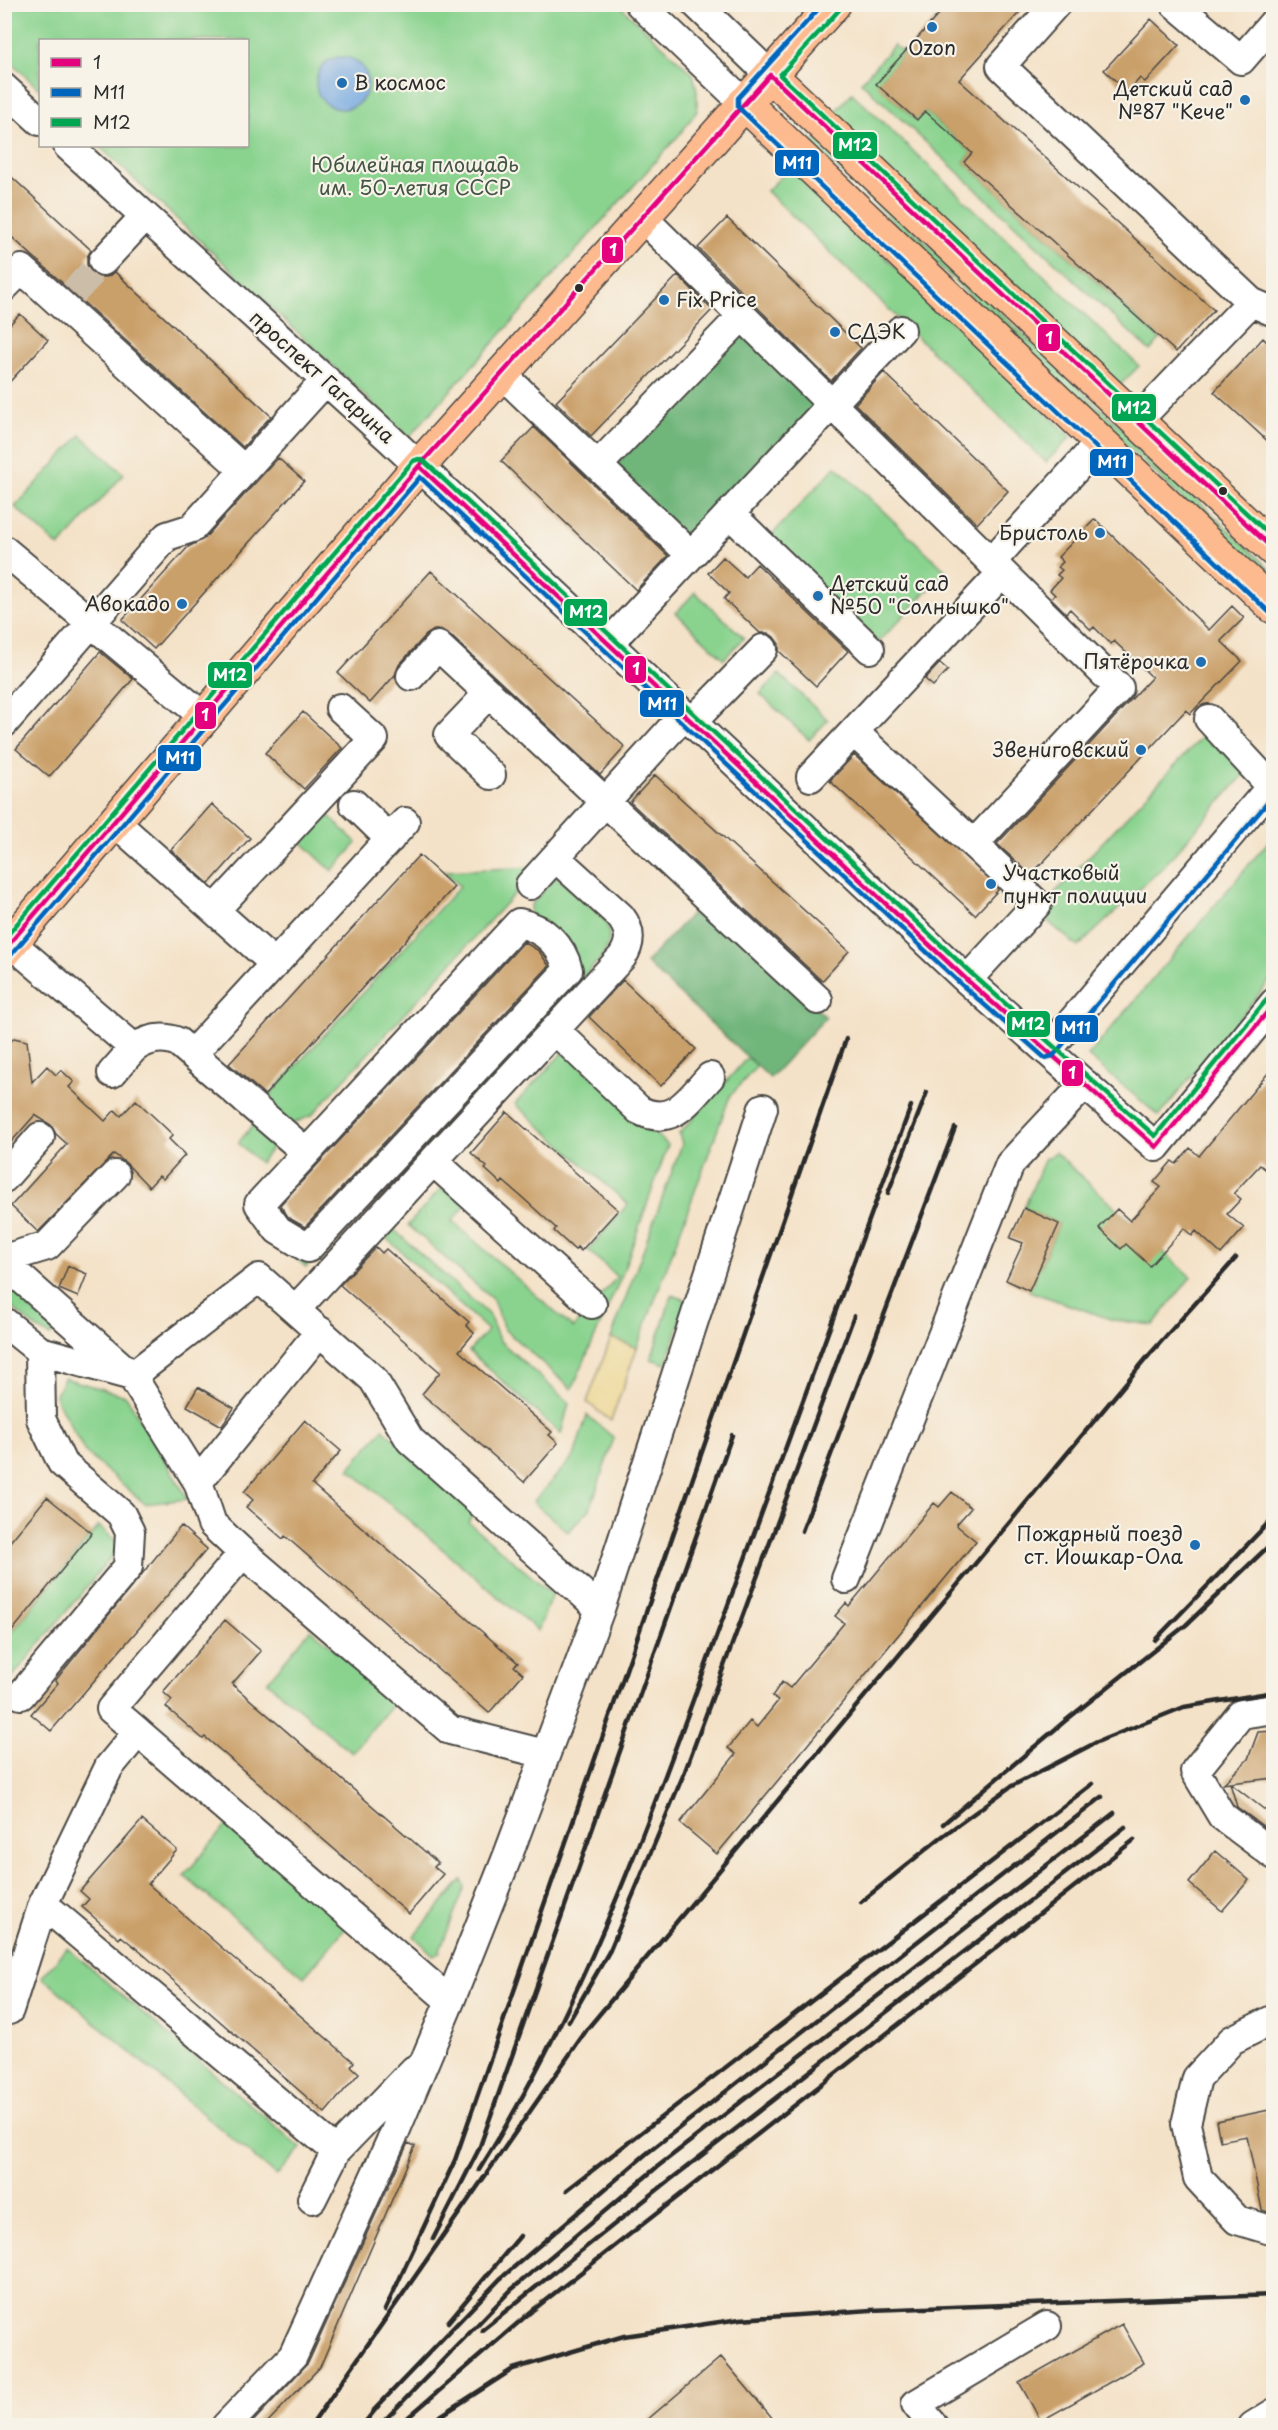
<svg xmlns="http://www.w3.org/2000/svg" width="1278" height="2430" viewBox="0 0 1278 2430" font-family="'Playpen Sans',sans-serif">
<rect width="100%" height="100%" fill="#f7f3e8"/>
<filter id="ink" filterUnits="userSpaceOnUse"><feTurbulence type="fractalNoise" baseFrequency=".0167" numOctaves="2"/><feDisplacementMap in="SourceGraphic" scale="12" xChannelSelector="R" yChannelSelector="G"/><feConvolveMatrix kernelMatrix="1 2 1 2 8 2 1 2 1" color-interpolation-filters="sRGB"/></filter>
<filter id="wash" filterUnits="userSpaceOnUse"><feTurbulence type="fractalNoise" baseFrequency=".008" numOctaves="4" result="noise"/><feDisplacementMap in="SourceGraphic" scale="24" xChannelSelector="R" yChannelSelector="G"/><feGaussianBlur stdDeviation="1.35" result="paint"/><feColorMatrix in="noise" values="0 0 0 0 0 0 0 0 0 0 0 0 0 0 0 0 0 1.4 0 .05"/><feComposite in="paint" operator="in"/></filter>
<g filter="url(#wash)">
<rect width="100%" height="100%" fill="#f4e2c8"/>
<path fill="#8ad38f" stroke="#5a7f5d" stroke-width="1.5" d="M 12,5 L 619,5 L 693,74 L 697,90 L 697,111 L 680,134 L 409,437 L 99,146 L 248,146 L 248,40 L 40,40 L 40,90 L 5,56 L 5,28 Z
M 894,45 L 904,53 L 877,84 L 916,120 L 925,111 L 972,153 L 964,162 L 1160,339 L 1150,351 L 861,82 Z
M 852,93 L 1139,366 L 1117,388 L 831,116 Z
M 816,138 L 1273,572 L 1273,586 L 811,143 Z
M 791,166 L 1071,437 L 1046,462 L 767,191 Z
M 81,435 L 124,474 L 59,547 L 15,507 Z
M 836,466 L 946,571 L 876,645 L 767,540 Z
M 695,592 L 744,638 L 724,659 L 676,613 Z
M 779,674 L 828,720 L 809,740 L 760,694 Z
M 1209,729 L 1248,770 L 1162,868 L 1078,947 L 1037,912 Z
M 327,814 L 357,843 L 332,871 L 300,841 Z
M 1273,836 L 1273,977 L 1159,1116 L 1088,1056 Z
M 539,867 L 312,1115 L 290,1125 L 264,1101 L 460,886 L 444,871 Z
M 556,876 L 605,920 C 612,936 610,946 599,960 L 306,1267 L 237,1209 L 257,1206 L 296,1245 L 574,967 L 531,919 L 530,906 Z
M 564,1051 L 668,1145 L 622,1275 L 572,1389 L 504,1329 L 493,1300 L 408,1225 L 444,1185 L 467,1204 L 452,1221 L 573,1328 L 617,1277 L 588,1250 L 628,1204 L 515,1104 Z
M 748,1057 L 757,1066 L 730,1096 L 637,1348 L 611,1338 L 682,1144 L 679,1134 Z
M 259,1118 L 276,1143 L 260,1163 L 238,1143 Z
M 1055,1152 L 1191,1277 L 1153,1325 L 1113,1320 L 1029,1291 L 1059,1224 L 1024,1208 L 1045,1158 L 1049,1158 Z
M 392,1228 L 489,1315 L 499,1340 L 569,1403 L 561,1434 L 469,1351 L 488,1330 L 385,1237 Z
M 5,1279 L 59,1327 L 50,1336 L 34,1327 L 5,1301 Z
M 672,1295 L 687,1300 L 666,1364 L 651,1359 Z
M 64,1378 L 126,1396 L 188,1499 L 145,1504 L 85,1452 L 55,1397 Z
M 587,1415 L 614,1438 L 590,1509 L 568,1532 L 533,1502 L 574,1456 Z
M 383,1429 L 477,1510 L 468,1522 L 552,1594 L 538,1631 L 349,1469 Z
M 98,1526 L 115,1540 L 117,1550 L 5,1686 L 5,1641 Z
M 311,1629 L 396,1700 L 352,1753 L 267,1682 Z
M 227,1824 L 348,1925 L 304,1977 L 184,1876 Z
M 462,1880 L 465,1887 L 439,1953 L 433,1955 L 414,1936 Z
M 67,1948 L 301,2148 L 276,2176 L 42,1977 Z"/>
<path fill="#6fb57a" stroke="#4d7052" stroke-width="1.5" d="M 745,331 L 821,404 L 690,541 L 613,467 Z
M 702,902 L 826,1017 L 770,1078 L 646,963 Z"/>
<path fill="#eeda9e" stroke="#8c8264" stroke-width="1.5" d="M 611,1338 L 637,1348 L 611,1421 L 587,1402 Z"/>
<path fill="#74a8e1" stroke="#506a86" stroke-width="1.5" d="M316 83a26 26 0 1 1 52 0a26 26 0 1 1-52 0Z"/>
<g id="blocks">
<path fill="#caa06a" d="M 948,4 L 1027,4 L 959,80 L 1214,310 L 1176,352 L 964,162 L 972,153 L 925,111 L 917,120 L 876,84 Z
M 1151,19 L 1179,45 L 1145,82 L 1140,78 L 1128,92 L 1104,70 Z
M 4,170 L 91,250 L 87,257 L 87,265 L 92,273 L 99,277 L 107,277 L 115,272 L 271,416 L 243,447 L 4,230 Z
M 727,218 L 861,348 L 831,381 L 698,248 Z
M 678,275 L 712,310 L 591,436 L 556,402 Z
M 20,314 L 48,340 L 4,388 L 4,330 Z
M 1263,338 L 1274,349 L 1274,447 L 1214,392 Z
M 884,372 L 1008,491 L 977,524 L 855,404 Z
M 534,427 L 668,556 L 636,590 L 501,461 Z
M 278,458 L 304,481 L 154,649 L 122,620 L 188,547 L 204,539 Z
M 1095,519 L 1209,630 L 1232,606 L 1244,618 L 1221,641 L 1242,661 L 1190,714 L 1186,710 L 1031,875 L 997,844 L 1152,677 L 1114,641 L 1111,644 L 1094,627 L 1091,630 L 1070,609 L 1066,613 L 1051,598 L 1055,595 L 1050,590 L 1061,578 L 1057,575 L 1062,570 L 1058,567 L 1063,562 L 1058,557 Z
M 723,557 L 745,577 L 757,564 L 848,651 L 816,686 L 779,651 L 779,644 L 774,637 L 768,633 L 760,633 L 724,599 L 729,593 L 708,573 Z
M 431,571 L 625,747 L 600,775 L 449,634 L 442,630 L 434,630 L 426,635 L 399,665 L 395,675 L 370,703 L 338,673 Z
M 100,652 L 133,679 L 49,777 L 16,749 Z
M 940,663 L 948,670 L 933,686 L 925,679 Z
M 303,712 L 342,748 L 304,789 L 265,753 Z
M 854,755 L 995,884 L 998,890 L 975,915 L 830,781 Z
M 655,775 L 849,951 L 822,981 L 630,802 Z
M 212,804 L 250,838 L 209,884 L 171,850 Z
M 419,855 L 454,887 L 265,1095 L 229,1064 Z
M 524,942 L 539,951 L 549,966 L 305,1227 L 289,1218 L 280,1205 Z
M 623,980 L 696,1049 L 661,1086 L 589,1017 Z
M 14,1038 L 27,1041 L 32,1082 L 47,1066 L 56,1075 L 61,1070 L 74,1082 L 69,1087 L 105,1121 L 115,1110 L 121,1116 L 136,1100 L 173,1135 L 169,1139 L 185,1155 L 163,1179 L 159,1176 L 149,1187 L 126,1163 L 114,1154 L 38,1232 L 11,1206 L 67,1144 L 56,1134 L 51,1125 L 35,1115 L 4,1150 L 4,1049 Z
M 1274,1066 L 1274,1176 L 1260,1165 L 1234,1193 L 1241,1199 L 1227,1214 L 1244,1228 L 1221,1254 L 1196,1231 L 1192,1236 L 1184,1228 L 1150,1266 L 1126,1244 L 1121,1249 L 1099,1228 L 1117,1209 L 1130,1221 L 1161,1187 L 1154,1182 L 1172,1161 L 1176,1164 L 1190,1148 L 1199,1156 Z
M 507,1112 L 618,1210 L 581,1251 L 577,1247 L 575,1250 L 554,1231 L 556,1228 L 524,1199 L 503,1181 L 501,1184 L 494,1177 L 485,1169 L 487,1167 L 471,1153 Z
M 1024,1208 L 1059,1224 L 1029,1291 L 1006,1280 L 1023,1243 L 1010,1238 Z
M 376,1247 L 382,1253 L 386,1249 L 469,1322 L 466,1325 L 474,1333 L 459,1351 L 552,1432 L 549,1435 L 558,1443 L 524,1482 L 422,1394 L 440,1372 L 340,1285 Z
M 68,1266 L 87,1274 L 78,1297 L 59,1289 Z
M 198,1387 L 234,1408 L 222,1426 L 187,1406 Z
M 305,1420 L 341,1451 L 312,1484 L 518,1663 L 514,1666 L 523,1674 L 489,1713 L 300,1549 L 285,1536 L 283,1539 L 246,1507 L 253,1500 L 244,1492 Z
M 952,1492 L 971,1508 L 956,1525 L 976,1541 L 717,1854 L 680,1823 L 736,1754 L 728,1748 L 750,1721 L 757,1727 L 778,1701 L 772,1696 L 782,1682 L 790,1688 L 844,1623 L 835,1616 L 846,1603 L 849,1606 L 934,1503 L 939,1507 Z
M 47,1497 L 92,1533 L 4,1641 L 4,1549 Z
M 181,1526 L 207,1549 L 51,1731 L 31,1714 L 58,1683 L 55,1681 Z
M 225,1620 L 261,1651 L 232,1684 L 438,1863 L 434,1867 L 443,1874 L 409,1914 L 205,1737 L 203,1739 L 166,1707 L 172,1700 L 163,1692 Z
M 1274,1731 L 1274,1778 L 1230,1783 L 1274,1817 L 1274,1834 L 1237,1807 L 1230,1783 L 1223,1784 L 1248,1759 L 1258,1732 Z
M 142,1820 L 177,1850 L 148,1884 L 354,2062 L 351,2066 L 359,2073 L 325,2113 L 136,1948 L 121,1936 L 119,1939 L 82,1907 L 89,1899 L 80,1891 Z
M 1215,1851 L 1249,1880 L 1222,1911 L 1189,1883 Z
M 1274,2109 L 1274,2214 L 1262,2210 L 1247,2136 L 1220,2141 L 1216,2121 Z
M 408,2143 L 415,2146 L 320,2367 L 264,2426 L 249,2426 L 308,2363 Z
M 1122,2324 L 1144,2363 L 1041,2421 L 1019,2382 Z
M 721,2357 L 779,2426 L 640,2426 Z"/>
</g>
</g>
<g filter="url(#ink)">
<use href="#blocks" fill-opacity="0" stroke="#494643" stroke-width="1.5"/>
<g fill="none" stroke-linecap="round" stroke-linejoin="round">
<path stroke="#ccbda9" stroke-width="28" stroke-dasharray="28 14" stroke-linecap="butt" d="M 73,293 L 103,261"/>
<g stroke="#494643" stroke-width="32">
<path id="minor" d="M 640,4 L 744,103
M 696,4 L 770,75
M 1056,4 L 1001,66 L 1251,302 L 1137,421
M 1175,4 L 1241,60 L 1274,22
M 4,88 L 40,121
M 68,146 L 390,439 L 967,980 L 1156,1147 L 1274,1003
M 642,217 L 1119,688 L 974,844
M 103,261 L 145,216
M 4,287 L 22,269 L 244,470
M 1251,302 L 1274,312
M 502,374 L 691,555
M 598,465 L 742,316
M 730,514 L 870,649
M 4,550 L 204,717
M 991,562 L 1100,442
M 609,643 L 901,330
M 411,676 L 438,646 L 818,1000
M 489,693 L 449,735 L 491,775
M 1209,719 L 1271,786
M 692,722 L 763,649
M 4,723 L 167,536 L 192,528 L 326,380
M 854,732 L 1000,869
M 811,777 L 1002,573
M 354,804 L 390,839
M 115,822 L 275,964
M 530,885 L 684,715
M 215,910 L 374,739 L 340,708
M 519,923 C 544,928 562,945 568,970 L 308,1248 L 278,1230 L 259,1204 Z
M 11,943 L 134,1048 C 148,1039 162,1035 178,1042 L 306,1152
M 967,980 L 1037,904 L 1009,877
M 555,1030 L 639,1110 C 673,1128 689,1099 710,1077
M 1047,1051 L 1274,783
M 192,1054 L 405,822
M 112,1073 L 134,1048
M 433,1161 L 592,1304
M 4,1178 L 40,1137
M 4,1259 L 47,1246 L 115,1175
M 4,1263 L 132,1376 L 259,1278 L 373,1379 L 410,1440 L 600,1609
M 296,1309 L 622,957 C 632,942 631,930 620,916 L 556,858
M 4,1322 L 40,1351 L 132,1376 L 198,1482
M 320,1331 L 198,1482 L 212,1524 L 243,1553 L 111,1709 L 138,1732 L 109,1767 L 43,1904 L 336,2151 L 414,2070
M 243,1553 L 450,1730 L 545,1754
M 846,1579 L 1010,1164 L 1085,1084
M 21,1695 L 128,1567 L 130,1532 L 121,1514 L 62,1463 L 41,1419 L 40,1351
M 1274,1709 L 1241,1714 L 1195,1771 L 1222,1816 L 1274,1855
M 138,1732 L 450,2001
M 9,2010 L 43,1904
M 1274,2019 L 1232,2040 L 1197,2078 L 1186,2124 L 1198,2178 L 1237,2220 L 1274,2231
M 312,2199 L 336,2151
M 226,2426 L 293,2356 L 394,2134 L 450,2001 L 508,1855 L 600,1609 L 763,1108
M 934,2426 L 916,2404 L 1047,2326
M 1253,2426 L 1274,2413"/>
</g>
<g stroke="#494643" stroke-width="36">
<path id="major" d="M 770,75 L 1274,550
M 744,103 L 1274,607
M 4,951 L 419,466 L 834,4"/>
</g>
<use href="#minor" stroke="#fff" stroke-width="28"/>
<use href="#major" stroke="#fcba8e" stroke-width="33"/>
<path stroke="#2b2b2b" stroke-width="4.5" d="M 888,1193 L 927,1092
M 802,1531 L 955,1128
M 1155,1640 L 1274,1517
M 943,1824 L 1065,1721 L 1186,1625 L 1274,1541
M 861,1902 L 940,1838 L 1010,1787 L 1097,1742 L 1184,1707 L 1274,1692
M 569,2021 L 610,1950 L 685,1771 L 854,1316
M 479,2170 C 582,2008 648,1823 714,1643 C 780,1464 845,1285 911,1106
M 567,2190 L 1092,1784
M 433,2239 L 479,2149 L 732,1435
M 385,2310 L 455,2160 L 846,1039
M 448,2322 L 520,2236
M 482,2330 L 666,2183 L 1125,1827
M 374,2410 L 500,2279 L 646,2154 L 1102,1797
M 311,2426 L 588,2028 L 1150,1354 L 1236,1258
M 362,2426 L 379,2405
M 379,2426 L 511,2290 L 657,2167 L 1114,1813
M 398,2426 L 533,2310 L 1134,1840
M 425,2426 L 513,2369 L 624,2336 L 740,2319 L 871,2310 L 1274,2295"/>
<g stroke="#f7f3e8" stroke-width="9">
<path id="bus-1" d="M 419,466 L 967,980 L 1156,1147 L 1274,1004
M 4,950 L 419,466 L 770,75 L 1274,550"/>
</g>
<g stroke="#f7f3e8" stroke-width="9">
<path id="bus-2" d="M 823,4 L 738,98 L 738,107 L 1269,612
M 10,956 L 420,477 L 962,985 L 1045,1058 L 1053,1056 L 1274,795"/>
</g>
<g stroke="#f7f3e8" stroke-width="9">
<path id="bus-3" d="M 840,9 L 780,75 L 1274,539
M 4,939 L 413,461 L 419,459 L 424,461 L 972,974 L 1155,1136 L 1268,998"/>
</g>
<use href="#bus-1" stroke="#e5007d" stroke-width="4.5"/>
<use href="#bus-2" stroke="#0065bd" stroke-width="4.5"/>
<use href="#bus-3" stroke="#00a651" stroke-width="4.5"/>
</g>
</g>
<g fill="#1f6fb2" stroke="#f7f3e8" stroke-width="2">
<circle cx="932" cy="27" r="6"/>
<circle cx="342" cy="83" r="6"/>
<circle cx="1245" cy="100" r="6"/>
<circle cx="664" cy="300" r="6"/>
<circle cx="835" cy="332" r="6"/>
<circle cx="1100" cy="533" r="6"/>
<circle cx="818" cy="596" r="6"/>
<circle cx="182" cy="604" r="6"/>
<circle cx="1201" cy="662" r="6"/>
<circle cx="1141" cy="750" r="6"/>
<circle cx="991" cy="884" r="6"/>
<circle cx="1195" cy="1545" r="6"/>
</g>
<g fill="#2b2b2b" stroke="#f7f3e8" stroke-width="2">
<circle cx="579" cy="288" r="5"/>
<circle cx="1223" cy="491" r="5"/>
</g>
<g text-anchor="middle" stroke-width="4.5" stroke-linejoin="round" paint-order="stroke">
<g font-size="20" fill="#2b2b2b" stroke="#f7f3e8" text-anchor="end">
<text x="932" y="55" text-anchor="middle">Ozon</text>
<text x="354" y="90" text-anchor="start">В космос</text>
<text x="1233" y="96">Детский сад<tspan x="1233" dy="23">№87 "Кече"</tspan></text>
<text x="676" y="307" text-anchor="start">Fix Price</text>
<text x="847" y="339" text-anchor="start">СДЭК</text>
<text x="1088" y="540">Бристоль</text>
<text x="830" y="591" text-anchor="start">Детский сад<tspan x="830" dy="23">№50 "Солнышко"</tspan></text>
<text x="170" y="611">Авокадо</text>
<text x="1189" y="669">Пятёрочка</text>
<text x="1129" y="757">Звениговский</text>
<text x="1003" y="880" text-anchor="start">Участковый<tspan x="1003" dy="23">пункт полиции</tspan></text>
<text x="1183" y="1541">Пожарный поезд<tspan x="1183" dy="23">ст. Йошкар-Ола</tspan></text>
</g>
<g font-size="20" fill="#435544" stroke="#f7f3e8">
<text x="415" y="172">Юбилейная площадь<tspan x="415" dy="23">им. 50-летия СССР</tspan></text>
</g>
<g font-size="20" fill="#2b2b2b" stroke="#f7f3e8">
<text transform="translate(322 377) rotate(42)" y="7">проспект Гагарина</text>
</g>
</g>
<g stroke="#f7f3e8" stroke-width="2">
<rect x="832" y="131" width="46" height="29" rx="6" fill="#00a651"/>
<rect x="774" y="149" width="46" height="28" rx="6" fill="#0065bd"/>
<rect x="601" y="236" width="23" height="28" rx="6" fill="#e5007d"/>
<rect x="1037" y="323" width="24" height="29" rx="6" fill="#e5007d"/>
<rect x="1111" y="393" width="46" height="29" rx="6" fill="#00a651"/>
<rect x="1089" y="448" width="45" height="29" rx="6" fill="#0065bd"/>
<rect x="563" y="598" width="45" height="29" rx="6" fill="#00a651"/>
<rect x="624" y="655" width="23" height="29" rx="6" fill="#e5007d"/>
<rect x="207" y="661" width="46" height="28" rx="6" fill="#00a651"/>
<rect x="639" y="689" width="46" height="29" rx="6" fill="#0065bd"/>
<rect x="194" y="701" width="23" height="29" rx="6" fill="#e5007d"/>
<rect x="157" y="744" width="45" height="28" rx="6" fill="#0065bd"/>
<rect x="1006" y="1010" width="45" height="28" rx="6" fill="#00a651"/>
<rect x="1054" y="1014" width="45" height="29" rx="6" fill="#0065bd"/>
<rect x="1061" y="1059" width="23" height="28" rx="6" fill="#e5007d"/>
</g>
<g font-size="16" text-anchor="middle" font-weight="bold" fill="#fff">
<text x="855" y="151">М12</text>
<text x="797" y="169">М11</text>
<text x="613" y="256">1</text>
<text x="1049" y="344">1</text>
<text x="1134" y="414">М12</text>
<text x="1112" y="468">М11</text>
<text x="586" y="618">М12</text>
<text x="636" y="675">1</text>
<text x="230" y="681">М12</text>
<text x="662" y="710">М11</text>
<text x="205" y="721">1</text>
<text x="180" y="764">М11</text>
<text x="1028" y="1030">М12</text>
<text x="1076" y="1034">М11</text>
<text x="1072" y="1079">1</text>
</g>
<rect width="1278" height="2430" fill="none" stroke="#f7f3e8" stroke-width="24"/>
<rect x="39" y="39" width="210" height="108" fill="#f7f3e8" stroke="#a5a39c" stroke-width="1.5"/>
<rect x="51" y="58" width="30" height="9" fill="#e5007d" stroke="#a5a39c" stroke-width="1.5"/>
<text x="93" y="69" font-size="18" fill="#2b2b2b">1</text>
<rect x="51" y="88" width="30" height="9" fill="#0065bd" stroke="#a5a39c" stroke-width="1.5"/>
<text x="93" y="99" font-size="18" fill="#2b2b2b">М11</text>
<rect x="51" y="118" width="30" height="9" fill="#00a651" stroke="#a5a39c" stroke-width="1.5"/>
<text x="93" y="129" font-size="18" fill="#2b2b2b">М12</text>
</svg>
